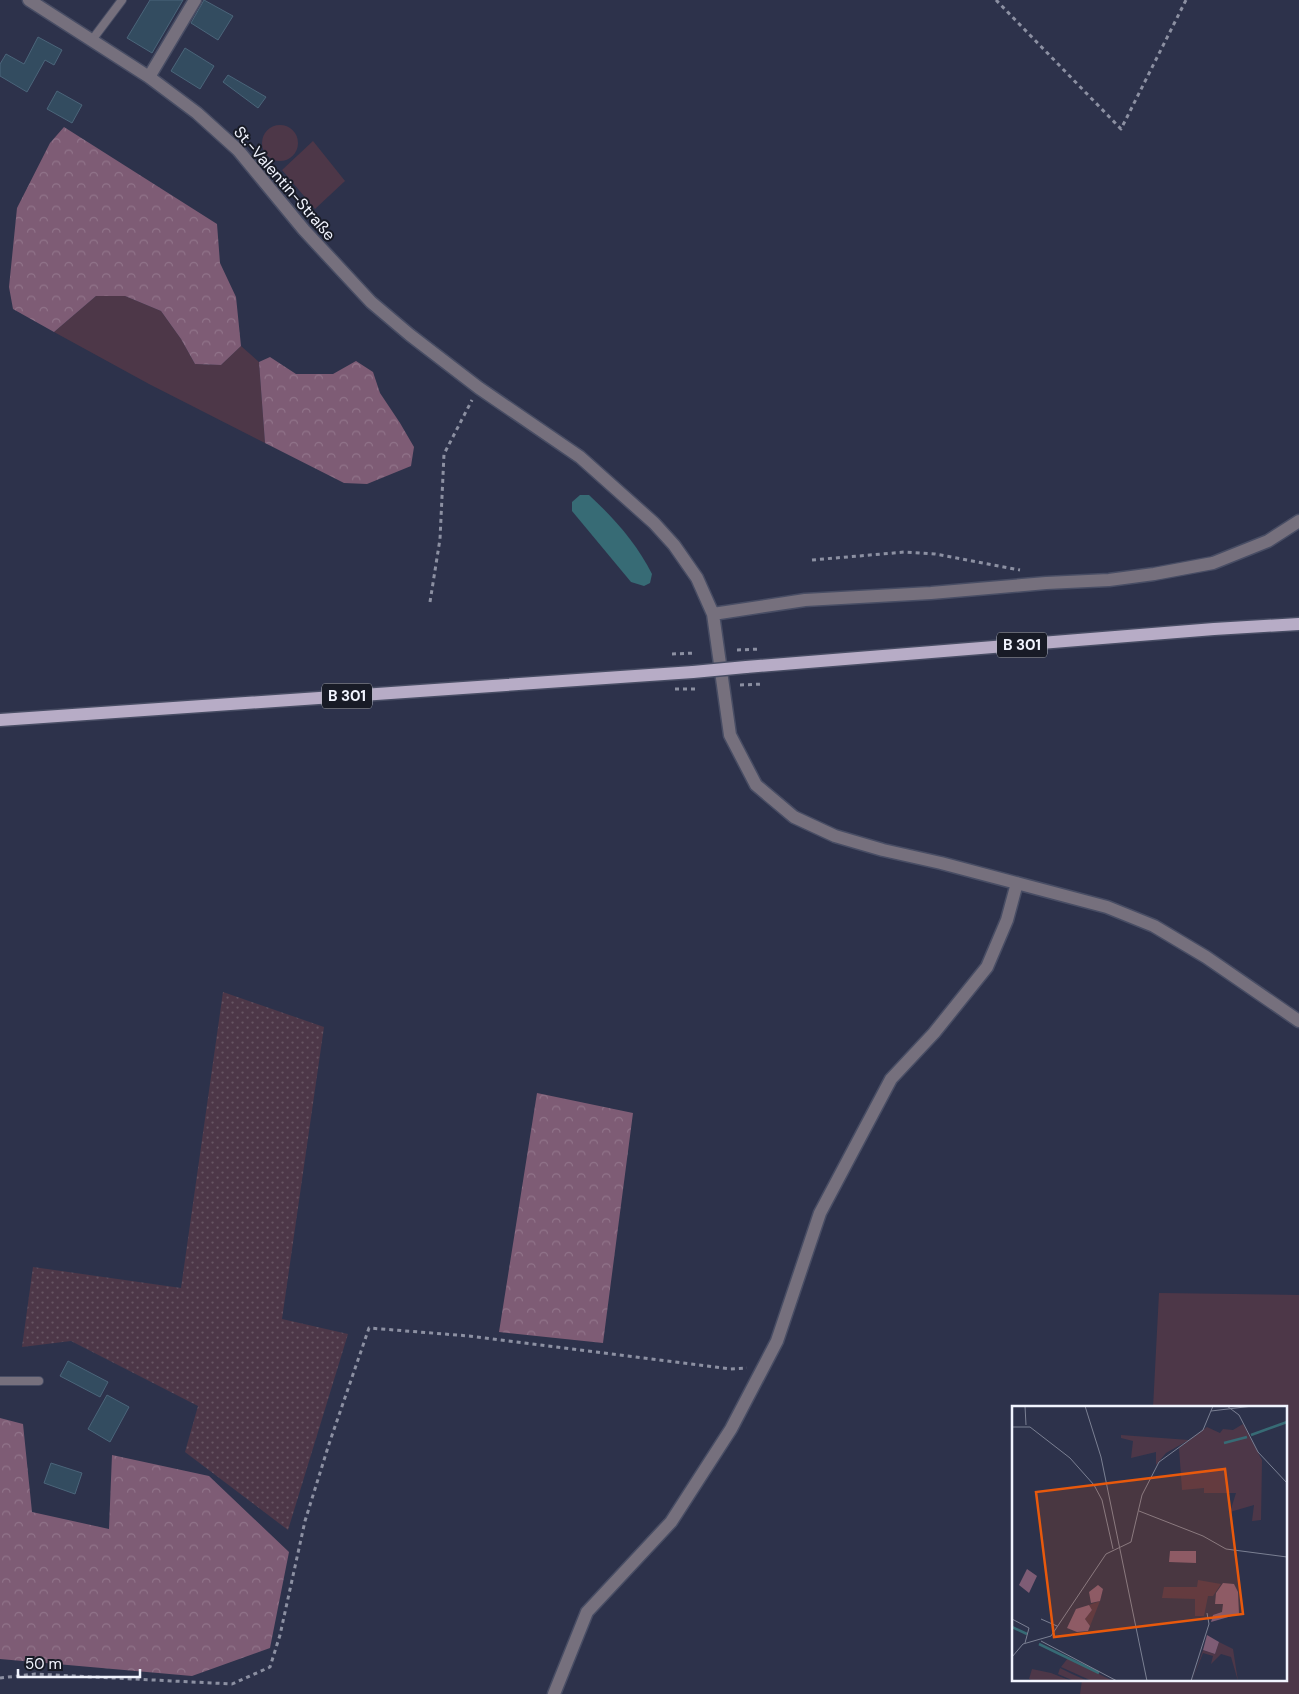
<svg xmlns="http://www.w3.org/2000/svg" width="1299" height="1694" viewBox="0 0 1299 1694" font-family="'DM Sans',sans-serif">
<defs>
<pattern id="forest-crowns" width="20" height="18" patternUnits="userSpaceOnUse" patternTransform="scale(1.25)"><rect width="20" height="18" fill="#7e5c75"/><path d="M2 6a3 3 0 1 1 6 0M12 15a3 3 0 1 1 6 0" fill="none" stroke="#91748a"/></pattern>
<pattern id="garden-dots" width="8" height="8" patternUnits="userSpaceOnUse" patternTransform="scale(1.25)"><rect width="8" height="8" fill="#4d3748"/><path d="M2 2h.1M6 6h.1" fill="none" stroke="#675563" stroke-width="1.8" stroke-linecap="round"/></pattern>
</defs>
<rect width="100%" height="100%" fill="#2d324b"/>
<path fill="#4d3748" d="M262 143a18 18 0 1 1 36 0a18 18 0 1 1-36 0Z
M 313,141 L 345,181 L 315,209 L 282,170 Z
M 96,296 L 125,296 L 161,311 L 181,339 L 195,364 L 221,365 L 241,346 L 259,362 L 265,443 L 149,384 L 54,332 Z
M 1159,1293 L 1299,1295 L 1299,1694 L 1080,1694 L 1082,1680 L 1285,1680 L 1285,1408 L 1153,1408 Z"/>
<path fill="url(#forest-crowns)" d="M 64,127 L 217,224 L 220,263 L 236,297 L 241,346 L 221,365 L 195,364 L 181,339 L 161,311 L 125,296 L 96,296 L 54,332 L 13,309 L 9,287 L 17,208 L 50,143 Z
M 270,357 L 296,374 L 333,374 L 356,361 L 373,372 L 380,393 L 400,423 L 414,447 L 411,466 L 367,484 L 344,483 L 265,443 L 259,362 Z
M 537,1093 L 633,1113 L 603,1343 L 499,1332 Z
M 0,1418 L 23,1424 L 32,1512 L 109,1529 L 112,1455 L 209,1476 L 289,1552 L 270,1648 L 192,1676 L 0,1659 Z"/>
<path fill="url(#garden-dots)" d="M 223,992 L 324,1027 L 282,1319 L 348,1334 L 288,1530 L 185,1452 L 198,1406 L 71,1341 L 22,1347 L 33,1267 L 181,1288 Z"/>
<path fill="#376b75" d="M 580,495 L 589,495 C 614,518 637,544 652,574 L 650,583 L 644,586 L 631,582 L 572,511 L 572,502 Z"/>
<path fill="#334c60" stroke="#4b657a" d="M 150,0 L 183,0 L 152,53 L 127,38 Z
M 204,0 L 233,16 L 218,40 L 191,23 Z
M 38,37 L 62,50 L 54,65 L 45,60 L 27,92 L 0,76 L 0,64 L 6,54 L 24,64 Z
M 185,48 L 214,66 L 200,89 L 171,71 Z
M 228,75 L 266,97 L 258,108 L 223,82 Z
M 57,91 L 82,105 L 72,123 L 47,109 Z
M 68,1361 L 108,1382 L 100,1397 L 60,1376 Z
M 107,1395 L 129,1407 L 110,1442 L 88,1429 Z
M 51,1463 L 82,1473 L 75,1494 L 44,1483 Z"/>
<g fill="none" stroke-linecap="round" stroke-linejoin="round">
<g stroke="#484d64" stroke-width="10">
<path id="lane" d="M 92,40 L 122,0
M 0,1381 L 39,1381"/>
</g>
<g stroke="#484d64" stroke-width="15">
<path id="street" d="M 29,0 L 149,77 L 197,113 L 238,150 L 304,230 L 371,302 L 410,335 L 479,388 L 580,457 L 654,523 L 674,545 L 697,578 L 713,614 L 730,735 L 756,785 L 794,817 L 835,836 L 883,850 L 941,863 L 1107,907 L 1154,926 L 1206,957 L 1299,1021
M 149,77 L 195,0
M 713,614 L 805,600 L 931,593 L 1046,583 L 1109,580 L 1154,574 L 1213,563 L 1268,541 L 1299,521
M 554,1694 L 587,1612 L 671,1522 L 731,1429 L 777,1341 L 820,1213 L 891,1079 L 934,1033 L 987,967 L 1007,920 L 1017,883"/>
</g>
<g stroke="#484d64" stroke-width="15">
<path id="primary" d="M 746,667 L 1214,629 L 1299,624
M 0,720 L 693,672"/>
</g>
<path stroke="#8c90a2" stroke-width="3" stroke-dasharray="4 4" stroke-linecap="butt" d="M 996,0 L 1121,129 L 1186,0
M 812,560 L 905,552 L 935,554 L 1020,570
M 430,602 L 440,539 L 444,454 L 472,400
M 737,650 L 761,649
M 672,654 L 695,653
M 740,685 L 763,684
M 675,689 L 698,689
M 0,1678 L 35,1674 L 232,1684 L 270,1667 L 280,1635 L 305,1521 L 329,1444 L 369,1328 L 469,1336 L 730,1369 L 747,1368"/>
<use href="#lane" stroke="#76707d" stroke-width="8"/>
<use href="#street" stroke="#76707d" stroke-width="12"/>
<use href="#primary" stroke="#b7acc6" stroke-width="12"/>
<g stroke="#484d64" stroke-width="15" stroke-linecap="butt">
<path id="primary-bridge" d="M 693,672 L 746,667"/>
</g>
<use href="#primary-bridge" stroke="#b7acc6" stroke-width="12"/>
</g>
<g text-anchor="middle" stroke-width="4" stroke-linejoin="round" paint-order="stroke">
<g fill="#181b26" stroke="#b0b3bd" stroke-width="1">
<rect x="997" y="632.5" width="50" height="25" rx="4"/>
<rect x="322" y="683.5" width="50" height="25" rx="4"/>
</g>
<g font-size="15" font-weight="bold" fill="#f1f4fe">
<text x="1022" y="650">B 301</text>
<text x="347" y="701">B 301</text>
</g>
<g font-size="16" fill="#f1f4fe" stroke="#181b26">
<text transform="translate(285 183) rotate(49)" y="6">St.-Valentin-Straße</text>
</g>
</g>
<g transform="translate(1012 1406)">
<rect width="275" height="275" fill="#2d324b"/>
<path d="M 231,18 L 250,54 L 249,114 L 240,115 L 242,99 L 218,106 L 224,87 L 192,87 L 192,82 L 170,84 L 167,42 L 195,21 L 208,27 L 211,23 L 221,24 ZM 109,29 L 177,34 L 154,47 L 144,59 L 144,46 L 119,52 L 121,35 L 109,32 ZM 88,195 L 78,220 L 73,213 L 80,204 L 77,199 ZM 207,236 L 221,243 L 226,275 L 219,251 L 209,248 L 199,258 L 201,250 L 191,247 L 180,275 L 191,244 L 203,248 ZM 56,252 L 87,268 L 101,275 L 80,275 L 49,261 ZM 48,262 L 60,268 L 76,275 L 62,275 L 46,268 ZM 20,263 L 39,267 L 59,275 L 22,275 L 17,273 Z" fill="#4d3748"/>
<path d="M 158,145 L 184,145 L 184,157 L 157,156 ZM 15,163 L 25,170 L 17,187 L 7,179 ZM 211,177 L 222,178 L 226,186 L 227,208 L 199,216 L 201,209 L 210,206 L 211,198 L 203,198 L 204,187 ZM 86,179 L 91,183 L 88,195 L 79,197 L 77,186 ZM 77,199 L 80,204 L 73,213 L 78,220 L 76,225 L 65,226 L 55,222 L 64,203 ZM 195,229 L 207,236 L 203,248 L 191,244 Z" fill="#7e5c75"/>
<path d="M 186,174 L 209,178 L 201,190 L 196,190 L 192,210 L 183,210 L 183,193 L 150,192 L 152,181 L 185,181 Z" fill="#4d3748"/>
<path fill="none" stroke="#376b75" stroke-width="2.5" d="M 239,29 L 275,16M 212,37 L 235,31M 0,221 L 15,228M 27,238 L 87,267"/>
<path fill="none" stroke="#7b8093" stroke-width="1" d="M 13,0 L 14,19M 73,0 L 89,51 L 135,275M 215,0 L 227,9 L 246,46 L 275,77M 199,5 L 241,0M 0,21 L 18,21 L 58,52 L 82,79 L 90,94 L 101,143M 127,105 L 191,130 L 214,143 L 275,151M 0,213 L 17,222 L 13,237M 29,213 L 45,220M 29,235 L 105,275M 0,251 L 11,238 L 39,230 L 94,148 L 119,136 L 130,89 L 147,56 L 191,24 L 201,0M 179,275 L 197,218 L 195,207"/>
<path fill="#e8590c" fill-opacity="0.15" stroke="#e8590c" stroke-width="2.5" d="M 213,63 L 231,208 L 42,231 L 24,86 Z"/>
<rect width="275" height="275" fill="none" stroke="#f1f4fe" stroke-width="2.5"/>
</g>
<path d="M18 1669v8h122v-8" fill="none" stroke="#f1f4fe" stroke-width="2.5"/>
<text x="25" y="1669" font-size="15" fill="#f1f4fe" stroke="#181b26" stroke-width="4" paint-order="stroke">50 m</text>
</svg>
